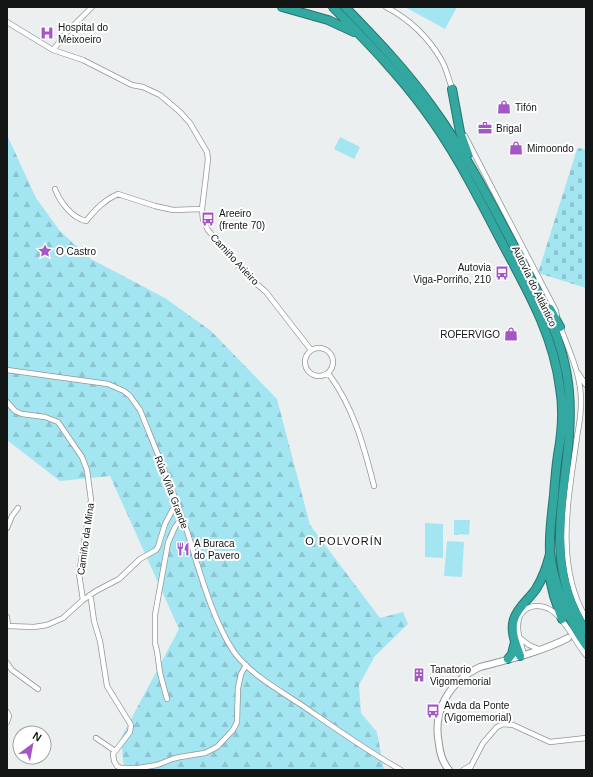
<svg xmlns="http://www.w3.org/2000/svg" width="593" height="777" viewBox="0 0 593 777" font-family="Helvetica,sans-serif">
<defs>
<pattern id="forest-firs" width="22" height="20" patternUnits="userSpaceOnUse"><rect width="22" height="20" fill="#a3e6f2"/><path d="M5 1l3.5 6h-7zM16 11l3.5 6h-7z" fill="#8bc5cf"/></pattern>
<pattern id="cemetery-stones" width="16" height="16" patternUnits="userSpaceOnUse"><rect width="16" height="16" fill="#a3e6f2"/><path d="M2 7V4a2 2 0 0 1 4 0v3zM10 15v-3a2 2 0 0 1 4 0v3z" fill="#8bc5cf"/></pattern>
</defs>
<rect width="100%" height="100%" fill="#ebeff0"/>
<path fill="url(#forest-firs)" d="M 7,135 L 36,198 L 60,231 L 91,259 L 165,298 L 211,331 L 277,399 L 310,525 L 380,618 L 403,612 L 408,624 L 375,656 L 359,685 L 361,713 L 377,732 L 384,770 L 124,770 L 121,738 L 179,629 L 110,476 L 60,481 L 7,440 Z"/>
<path fill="url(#cemetery-stones)" d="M 580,148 L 586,150 L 586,288 L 538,273 L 577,149 Z"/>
<path fill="#a3e6f2" d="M 405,7 L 457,7 L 445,29 Z
M 340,137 L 360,147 L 354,159 L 334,149 Z
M 454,520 L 470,520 L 469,535 L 460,534 L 459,535 L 454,535 Z
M 425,523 L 443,524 L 443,558 L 425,557 Z
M 447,541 L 464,542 L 462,577 L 444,576 Z"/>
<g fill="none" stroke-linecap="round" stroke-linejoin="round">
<g stroke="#949798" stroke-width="6">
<path id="street" d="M 386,7 C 409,19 429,38 442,61 C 447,70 449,81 453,91
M 7,22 L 53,50 L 83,60 L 132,85 L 143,87 L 160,95 L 180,112 L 190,123 L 207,152 L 208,159 L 202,209 L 203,220 L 208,230 L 244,273 L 266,292 L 311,350
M 53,50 L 67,32 L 92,7
M 465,136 L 556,311 L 557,317
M 55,189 C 60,202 72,218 86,221 C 96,209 104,200 118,194 L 155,206 L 173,210 L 202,209
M 560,326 C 569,351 582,376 581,404 C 581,415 579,426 577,437 C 569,496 554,564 586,618
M305 362a14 14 0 1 1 28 0a14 14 0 1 1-28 0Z
M 7,370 L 108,384 L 124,391 L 130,396 L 140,410 C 156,450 173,490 187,531 C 199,569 212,619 234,652 C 251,675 279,690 303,706 C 335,728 367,751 401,770
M 328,373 C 353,406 364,446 374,486
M 578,373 L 586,385
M 7,402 L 15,411 L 22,414 L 45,417 L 58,422 L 82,457 L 87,470 L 91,500 L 79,574 L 83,600
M 7,528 L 12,516 L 18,508
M 90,595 L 91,599 L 94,621 L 100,641 L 107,686 L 131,725 L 130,732 L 113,754 L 114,761 L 117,766 L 121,768 L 139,768 L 157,765 L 172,759 L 180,757 L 205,753 L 217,747 L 233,730 L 237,722 L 238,688 L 241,674 L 246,665
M 7,617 L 8,626
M 7,626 L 34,627 L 47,625 L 63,618 L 83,600 L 96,591 L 119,579 L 140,559 L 156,550 L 158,547 L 165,524 L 173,509 L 178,506
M 520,638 L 529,645 L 541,650
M 524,655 C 522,646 518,636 518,628 C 517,605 540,600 555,613 C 568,624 575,642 586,655
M 7,663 L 12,670 L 38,689
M 167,699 L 160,673 L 157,651 L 155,643 L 155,615 L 168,543 L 175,527 L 178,523 L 183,520
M 7,712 L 9,716 L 7,722
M 96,738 L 115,751
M 463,770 L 470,766
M 469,770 L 483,743 L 497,727 L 503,724 L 513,725 L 550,742 L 586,738"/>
</g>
<g stroke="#949798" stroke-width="8">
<path id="secondary" d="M 449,770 C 443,763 440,754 439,744 C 432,710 450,681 480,667 C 510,659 541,652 568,638"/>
</g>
<g stroke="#287570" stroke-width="10">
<path id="highway" d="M 282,7 L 328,20 L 354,32
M 333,7 C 365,40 397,72 424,109 C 457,153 481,203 507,252 C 530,295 554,338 560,388 C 564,410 562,433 558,455 C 556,468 555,482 554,495 C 552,514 549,533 550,552 C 553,582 568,620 586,645
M 345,7 C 375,38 405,69 430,104 C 464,150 490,201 517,252 C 540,295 565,341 569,392 C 576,476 535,551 586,631
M 452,89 L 460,132 L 468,154
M 550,309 L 560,327
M 547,566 L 554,596 L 562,619
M 520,656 C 516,644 510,632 514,619 C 518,607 529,599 536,589 C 543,578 547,566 550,554
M 508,659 L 512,654 L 515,642"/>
</g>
<use href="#street" stroke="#fff" stroke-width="4.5"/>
<use href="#secondary" stroke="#fff" stroke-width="6"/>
<use href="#highway" stroke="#32a8a1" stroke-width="8"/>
</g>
<defs>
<g id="hospital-bare" transform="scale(1.08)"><path d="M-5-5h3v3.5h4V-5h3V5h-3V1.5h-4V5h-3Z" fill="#a655c5" stroke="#fff" stroke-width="2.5" paint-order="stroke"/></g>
<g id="shop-bare" transform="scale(1.08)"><path d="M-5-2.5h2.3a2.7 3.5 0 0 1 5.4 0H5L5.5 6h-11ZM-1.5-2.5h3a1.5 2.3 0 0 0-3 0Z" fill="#a655c5" stroke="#fff" stroke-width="2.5" paint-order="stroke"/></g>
<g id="office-bare" transform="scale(1.08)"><path d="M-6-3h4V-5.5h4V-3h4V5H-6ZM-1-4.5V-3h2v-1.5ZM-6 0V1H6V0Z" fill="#a655c5" stroke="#fff" stroke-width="2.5" paint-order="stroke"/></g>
<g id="bus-bare" transform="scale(1.08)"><path d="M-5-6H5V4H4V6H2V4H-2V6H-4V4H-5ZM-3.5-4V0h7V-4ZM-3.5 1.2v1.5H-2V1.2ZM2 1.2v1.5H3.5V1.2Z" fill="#a655c5" stroke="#fff" stroke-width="2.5" paint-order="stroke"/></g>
<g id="sight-bare" transform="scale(1.08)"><path d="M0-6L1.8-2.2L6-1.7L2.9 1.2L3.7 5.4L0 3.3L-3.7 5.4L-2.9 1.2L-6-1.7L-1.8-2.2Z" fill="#a655c5" stroke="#fff" stroke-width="2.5" paint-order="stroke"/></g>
<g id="restaurant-bare" transform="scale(1.08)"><path d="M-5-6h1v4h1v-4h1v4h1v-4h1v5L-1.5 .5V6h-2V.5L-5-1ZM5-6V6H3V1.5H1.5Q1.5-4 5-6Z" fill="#a655c5" stroke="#fff" stroke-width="2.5" paint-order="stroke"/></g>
<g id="building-bare" transform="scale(1.08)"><path d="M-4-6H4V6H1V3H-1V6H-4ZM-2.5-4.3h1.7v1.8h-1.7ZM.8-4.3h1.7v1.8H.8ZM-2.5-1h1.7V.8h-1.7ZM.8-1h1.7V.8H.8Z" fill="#a655c5" stroke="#fff" stroke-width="2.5" paint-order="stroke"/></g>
</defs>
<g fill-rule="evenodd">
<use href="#hospital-bare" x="47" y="33"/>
<use href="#shop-bare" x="504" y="107"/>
<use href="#office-bare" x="485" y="128"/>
<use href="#shop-bare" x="516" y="148"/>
<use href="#bus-bare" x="208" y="219"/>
<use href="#sight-bare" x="45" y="251"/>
<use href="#bus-bare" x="502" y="273"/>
<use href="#shop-bare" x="511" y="334"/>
<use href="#restaurant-bare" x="183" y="549"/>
<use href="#building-bare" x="419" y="675"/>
<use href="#bus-bare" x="433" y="711"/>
</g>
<g text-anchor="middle" stroke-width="4" stroke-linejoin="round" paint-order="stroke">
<g font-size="10" fill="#141616" stroke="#fff" text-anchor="start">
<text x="58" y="31">Hospital do<tspan x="58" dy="12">Meixoeiro</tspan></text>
<text x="515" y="111">Tifón</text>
<text x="496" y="132">Brigal</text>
<text x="527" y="152">Mimoondo</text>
<text x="219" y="217">Areeiro<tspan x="219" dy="12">(frente 70)</tspan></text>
<text x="56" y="255">O Castro</text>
<text x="491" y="271" text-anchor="end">Autovia<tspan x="491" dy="12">Viga-Porriño, 210</tspan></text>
<text x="500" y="338" text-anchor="end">ROFERVIGO</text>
<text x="194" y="547">A Buraca<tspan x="194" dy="12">do Pavero</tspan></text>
<text x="430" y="673">Tanatorio<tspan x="430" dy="12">Vigomemorial</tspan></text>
<text x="444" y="709">Avda da Ponte<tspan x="444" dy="12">(Vigomemorial)</tspan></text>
</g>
<g font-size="10" fill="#141616" stroke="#fff">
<text transform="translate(235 259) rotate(47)" y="4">Camiño Arieiro</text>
<text transform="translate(535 286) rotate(64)" y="4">Autovía do Atlántico</text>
<text transform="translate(172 492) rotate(69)" y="4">Rúa Viña Grande</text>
<text transform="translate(85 539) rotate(-82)" y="4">Camiño da Mina</text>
</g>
<g font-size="11" letter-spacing="1" fill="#141616" stroke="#fff">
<text x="344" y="545">O POLVORÍN</text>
</g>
</g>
<rect width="593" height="777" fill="none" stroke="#141616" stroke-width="16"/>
<g transform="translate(32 745) rotate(32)"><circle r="19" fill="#ffffff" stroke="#a1a2a2"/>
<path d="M0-3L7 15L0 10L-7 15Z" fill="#a655c5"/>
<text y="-6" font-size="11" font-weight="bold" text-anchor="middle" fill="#141616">N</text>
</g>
</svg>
